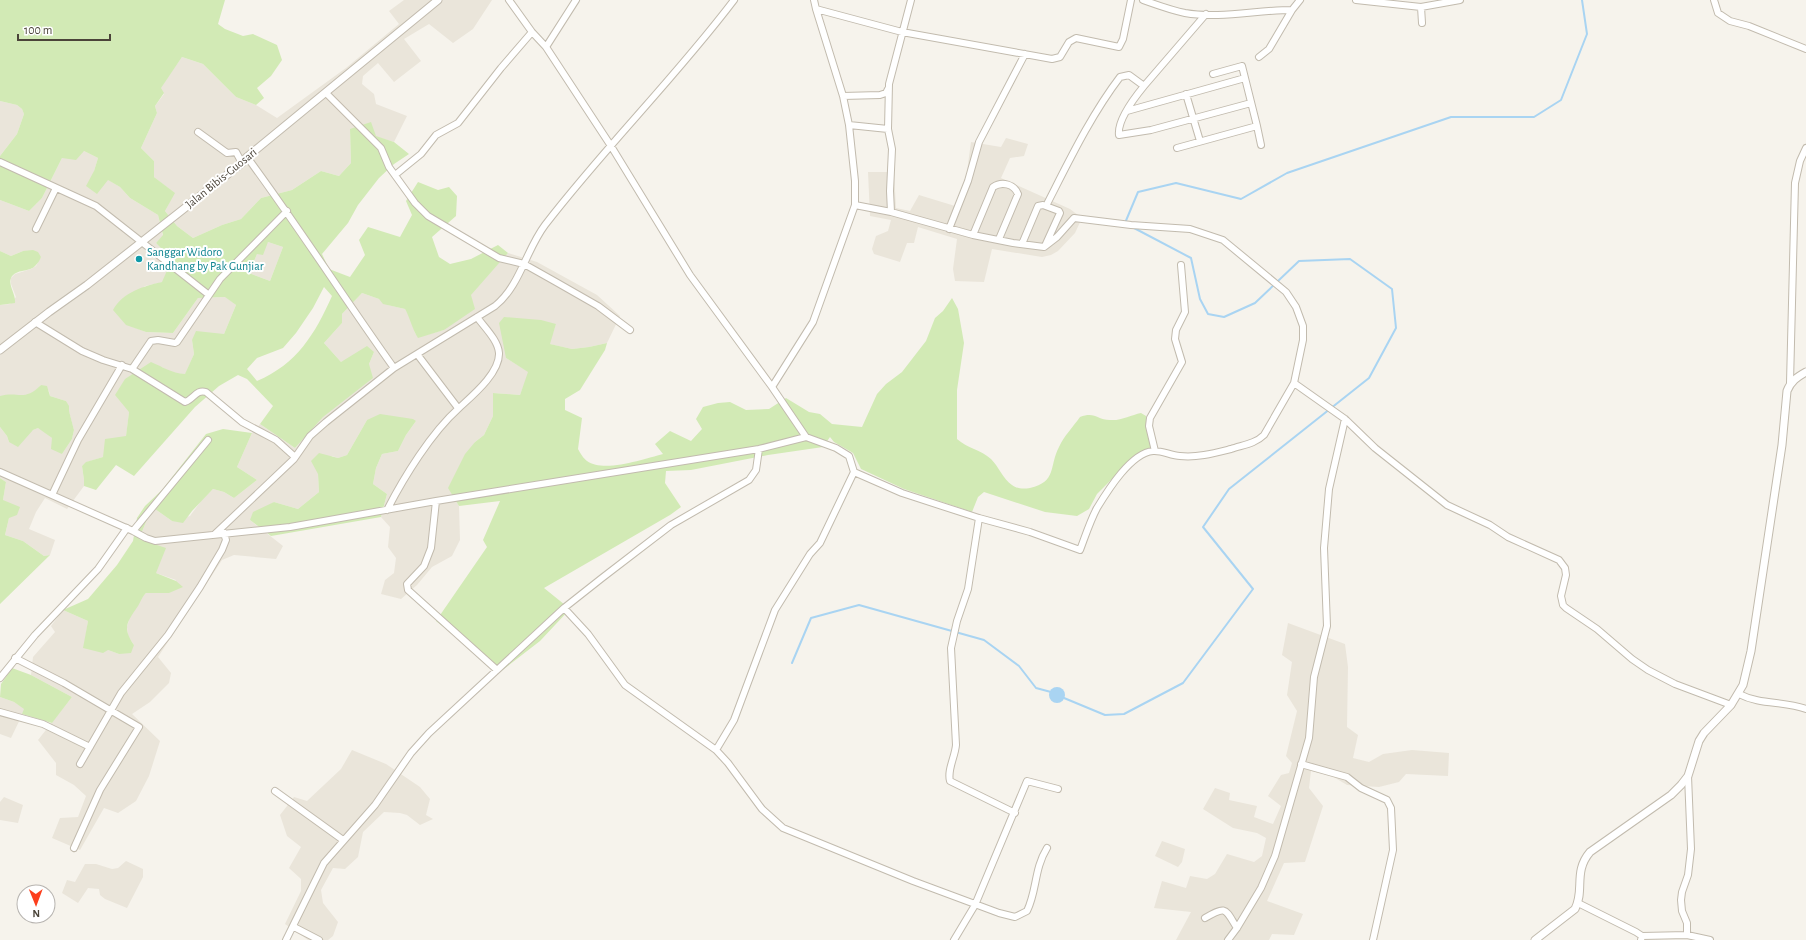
<svg xmlns="http://www.w3.org/2000/svg" width="1806" height="940" viewBox="0 0 1806 940" font-family="'Alegreya Sans',sans-serif">
<rect width="100%" height="100%" fill="#f6f3ec"/>
<path fill="#eae5da" d="M 404,0 L 492,0 L 473,29 L 453,43 L 429,24 L 404,39 L 421,61 L 394,82 L 378,63 L 363,76 L 362,84 L 374,94 L 376,104 L 407,116 L 394,142 L 350,129 L 351,163 L 339,176 L 321,171 L 292,190 L 261,198 L 241,219 L 222,225 L 193,238 L 177,226 L 165,211 L 174,193 L 154,177 L 154,161 L 141,148 L 157,113 L 155,106 L 164,94 L 160,88 L 182,57 L 203,64 L 236,97 L 256,105 L 277,118 L 346,68 L 399,24 L 389,11 Z
M 0,101 L 17,105 L 22,109 L 24,114 L 17,134 L 0,156 Z
M 1006,138 L 1028,144 L 1024,156 L 1010,158 L 1001,178 L 1070,209 L 1082,218 L 1075,233 L 1058,251 L 1051,255 L 1042,257 L 992,249 L 984,282 L 955,281 L 953,269 L 957,239 L 918,227 L 914,243 L 907,243 L 900,262 L 874,254 L 872,249 L 876,236 L 888,231 L 891,220 L 870,216 L 868,172 L 894,172 L 896,208 L 910,211 L 919,195 L 955,206 L 966,179 L 971,142 L 1001,147 Z
M 84,151 L 98,158 L 94,171 L 120,187 L 130,198 L 158,215 L 163,236 L 156,243 L 172,258 L 163,282 L 145,286 L 114,310 L 126,324 L 146,332 L 173,333 L 198,298 L 226,297 L 236,305 L 224,334 L 192,340 L 194,354 L 185,375 L 173,374 L 162,367 L 129,412 L 126,437 L 103,457 L 87,462 L 82,466 L 84,480 L 84,486 L 67,509 L 45,498 L 36,512 L 29,529 L 55,540 L 50,555 L 44,556 L 23,541 L 5,535 L 9,518 L 3,500 L 6,482 L 0,478 L 0,427 L 7,436 L 9,442 L 33,430 L 38,428 L 41,429 L 52,438 L 62,454 L 72,439 L 74,430 L 66,401 L 50,396 L 49,391 L 41,385 L 33,393 L 27,395 L 0,396 L 0,305 L 10,304 L 16,297 L 11,284 L 11,278 L 15,274 L 31,269 L 36,266 L 41,257 L 23,251 L 11,256 L 0,251 L 0,200 L 29,211 L 42,198 L 62,158 Z
M 268,242 L 283,247 L 270,281 L 249,273 L 257,254 Z
M 508,253 L 537,262 L 597,295 L 620,316 L 607,343 L 589,347 L 572,349 L 549,344 L 556,324 L 506,358 L 529,372 L 520,395 L 493,393 L 493,416 L 484,435 L 475,442 L 449,488 L 459,506 L 460,540 L 452,556 L 432,567 L 417,585 L 401,599 L 381,594 L 385,580 L 394,573 L 396,558 L 388,547 L 390,527 L 381,517 L 387,494 L 373,484 L 376,468 L 382,454 L 398,451 L 406,435 L 416,421 L 367,420 L 347,455 L 338,458 L 332,456 L 318,474 L 319,492 L 298,509 L 274,502 L 250,520 L 283,546 L 276,559 L 234,555 L 222,560 L 158,657 L 171,673 L 169,683 L 150,702 L 132,714 L 160,741 L 149,776 L 136,801 L 118,813 L 104,808 L 80,850 L 52,838 L 60,818 L 78,817 L 86,796 L 74,785 L 56,775 L 56,763 L 38,740 L 72,697 L 31,675 L 33,657 L 55,632 L 51,626 L 63,610 L 88,621 L 84,647 L 108,650 L 119,654 L 134,645 L 128,636 L 127,627 L 130,616 L 142,597 L 146,593 L 169,593 L 176,580 L 156,573 L 139,539 L 148,517 L 155,509 L 172,521 L 190,516 L 201,501 L 213,489 L 224,492 L 234,498 L 257,480 L 237,467 L 252,433 L 260,424 L 295,448 L 369,364 L 374,352 L 341,362 L 324,343 L 342,323 L 342,314 L 362,293 L 379,299 L 388,305 L 405,309 L 412,322 L 415,333 L 418,337 L 444,330 L 470,295 Z
M 1288,623 L 1345,644 L 1348,667 L 1347,727 L 1358,735 L 1353,758 L 1369,762 L 1383,754 L 1412,750 L 1449,753 L 1448,776 L 1406,774 L 1399,782 L 1379,787 L 1347,785 L 1332,776 L 1311,771 L 1309,788 L 1323,806 L 1305,862 L 1284,863 L 1267,901 L 1303,914 L 1294,935 L 1272,934 L 1269,940 L 1176,940 L 1191,912 L 1154,908 L 1162,881 L 1186,888 L 1190,876 L 1207,879 L 1215,874 L 1227,854 L 1254,862 L 1262,856 L 1266,838 L 1257,833 L 1233,828 L 1203,809 L 1215,788 L 1230,793 L 1229,800 L 1257,806 L 1254,817 L 1273,824 L 1281,806 L 1268,796 L 1281,775 L 1289,773 L 1292,763 L 1286,756 L 1297,711 L 1287,695 L 1292,662 L 1282,655 Z
M 0,697 L 14,702 L 25,709 L 11,738 L 0,734 Z
M 352,750 L 386,764 L 420,787 L 430,799 L 426,815 L 433,819 L 420,825 L 407,815 L 400,813 L 384,812 L 363,832 L 358,857 L 345,869 L 333,868 L 321,890 L 323,903 L 338,922 L 333,936 L 328,940 L 308,940 L 285,924 L 301,891 L 301,879 L 289,868 L 301,847 L 287,836 L 280,815 L 294,797 L 307,801 L 341,769 Z
M 4,797 L 23,805 L 18,823 L 0,820 L 0,802 Z
M 1162,841 L 1185,849 L 1182,862 L 1178,867 L 1155,856 Z
M 126,861 L 143,869 L 143,877 L 127,908 L 105,899 L 100,895 L 99,889 L 88,888 L 78,903 L 62,893 L 67,880 L 75,882 L 85,864 L 96,864 L 112,869 L 118,868 Z"/>
<path fill="#d2eab5" fill-rule="evenodd" d="M 0,0 L 225,0 L 218,24 L 225,29 L 243,36 L 253,34 L 277,45 L 282,60 L 271,76 L 257,88 L 264,98 L 256,105 L 236,97 L 203,64 L 182,57 L 161,88 L 164,93 L 155,106 L 157,113 L 141,148 L 154,161 L 154,177 L 175,193 L 165,211 L 177,226 L 193,238 L 222,225 L 241,219 L 261,198 L 292,190 L 321,171 L 339,176 L 351,163 L 350,129 L 371,122 L 376,136 L 394,142 L 409,154 L 394,164 L 379,178 L 358,205 L 348,223 L 322,254 L 329,269 L 350,277 L 365,255 L 359,240 L 368,227 L 400,237 L 412,215 L 406,201 L 418,182 L 438,190 L 449,187 L 457,196 L 456,216 L 432,237 L 439,257 L 450,264 L 471,259 L 498,245 L 508,253 L 471,295 L 475,309 L 444,330 L 418,338 C 413,331 410,318 405,309 L 383,304 L 379,299 L 362,293 L 342,314 L 342,323 L 324,343 L 341,362 L 367,346 L 374,352 L 369,364 L 373,378 L 323,417 L 295,448 L 260,424 L 273,406 L 247,379 L 238,375 L 219,386 L 195,407 L 134,476 L 116,465 L 96,490 L 84,486 L 84,480 L 82,466 L 86,462 L 103,457 L 105,439 L 126,436 L 129,412 L 115,395 L 125,379 L 151,362 C 163,367 171,373 185,374 L 194,354 L 192,340 L 196,331 L 224,334 L 236,305 L 225,297 L 198,298 L 173,333 L 146,332 L 126,325 L 113,310 C 123,292 144,286 162,282 L 172,259 L 156,243 L 163,235 L 158,215 L 130,198 L 120,187 L 108,180 L 97,194 L 86,186 L 94,171 L 98,158 L 84,151 L 76,160 L 62,158 L 42,198 L 29,211 L 0,200 L 0,156 L 17,134 L 24,114 L 22,109 L 17,105 L 0,101 ZM 268,242 L 283,247 L 270,281 L 249,273 L 257,254 L 263,255 ZM 324,287 L 332,296 C 315,334 297,364 257,381 L 247,369 L 257,358 L 283,348 L 296,333 L 313,308 Z
M 33,250 L 38,252 L 41,257 C 40,260 38,263 36,265 C 30,273 16,268 11,278 C 8,286 16,294 15,303 L 0,305 L 0,251 L 11,256 L 23,251 Z
M 952,298 L 958,309 L 964,343 L 957,390 L 957,439 C 967,448 981,450 991,459 C 999,467 1003,479 1012,485 C 1017,489 1024,489 1030,488 C 1057,482 1049,466 1059,447 C 1064,436 1073,427 1080,417 C 1095,411 1097,420 1110,420 C 1121,421 1131,415 1141,413 L 1146,416 L 1151,448 L 1134,457 L 1097,494 L 1089,509 L 1077,516 L 1045,512 L 984,492 L 978,497 L 972,512 L 904,489 L 861,469 L 853,453 L 834,442 L 830,437 L 823,447 L 768,455 L 691,470 L 666,471 L 665,483 L 681,507 L 670,515 L 544,588 L 570,609 L 540,641 L 500,672 L 436,621 L 487,547 L 483,540 L 500,501 L 459,506 L 448,488 L 465,454 L 475,442 L 484,435 L 493,416 L 493,393 L 520,395 L 528,372 L 506,358 L 499,323 L 504,317 L 541,320 L 556,324 L 550,344 L 572,349 L 589,347 L 607,343 L 605,350 L 580,390 L 565,399 L 565,410 L 582,418 L 578,449 C 580,453 584,459 587,461 C 604,473 644,459 663,454 L 655,444 L 670,431 L 691,441 L 702,429 L 696,419 L 703,407 L 718,403 L 730,402 L 746,410 L 769,409 L 786,398 L 809,412 L 820,414 L 832,424 L 862,427 L 877,394 L 886,384 L 902,372 L 919,350 L 926,341 L 935,318 L 943,311 Z
M 41,385 L 47,386 L 50,396 L 66,401 L 69,406 L 69,411 L 74,430 L 72,439 L 62,454 L 51,449 L 52,438 L 38,428 L 33,430 L 18,447 L 9,442 L 7,436 L 0,427 L 0,396 C 19,391 24,402 41,385 Z
M 380,414 L 413,419 L 416,421 L 406,435 L 398,451 L 382,454 L 376,468 L 373,484 L 387,494 L 381,517 L 271,536 L 250,520 L 253,512 L 274,502 L 298,509 L 319,492 L 318,474 L 311,461 L 319,453 L 338,458 L 347,455 L 367,420 Z
M 223,429 L 252,433 L 237,467 L 257,480 L 234,498 L 224,492 L 213,489 L 192,511 L 183,523 L 172,521 L 155,509 L 148,517 L 139,539 L 166,548 L 156,573 L 176,581 L 183,587 L 169,593 L 146,593 C 142,597 141,601 138,606 C 127,622 122,628 134,645 L 131,653 L 119,654 L 108,650 L 103,653 L 83,648 L 88,621 L 63,610 L 88,599 L 117,565 L 133,541 L 137,518 L 145,506 L 162,490 L 206,434 Z
M 0,478 L 6,482 L 3,500 L 20,507 L 17,515 L 9,518 L 5,535 L 23,541 L 44,556 L 50,555 L 0,604 Z
M 12,668 L 31,675 L 72,697 L 52,723 L 22,714 L 24,709 L 14,702 L 0,697 L 1,684 Z"/>
<path fill="#a9d4f2" d="M1049 695a8 8 0 1 1 16 0a8 8 0 1 1-16 0Z"/>
<g fill="none" stroke-linecap="round" stroke-linejoin="round">
<path stroke="#a9d4f2" stroke-width="2" d="M 1125,223 L 1138,192 L 1176,183 L 1241,199 L 1287,173 L 1451,117 L 1534,117 L 1561,100 L 1587,34 L 1582,0
M 792,663 L 811,618 L 859,605 L 984,640 L 1019,666 L 1036,688 L 1051,692
M 1064,698 L 1105,715 L 1124,714 L 1183,683 L 1253,589 L 1203,527 L 1229,489 L 1369,378 L 1396,328 L 1392,289 L 1350,259 L 1299,261 L 1255,303 L 1224,317 L 1208,314 L 1200,299 L 1191,258 L 1134,228"/>
<g stroke="#c2bbae" stroke-width="8">
<path id="minor" d="M 509,0 L 532,32 L 546,47 L 611,146 L 690,275 L 772,387 L 813,322 L 855,205 L 891,212 L 973,235 L 1013,243 L 1044,247 L 1057,237 L 1074,218 L 1131,225 L 1190,229 L 1223,240 L 1286,292 L 1296,307 L 1303,326 L 1303,340 L 1294,383 L 1345,419 L 1375,448 L 1447,505 L 1490,525 L 1508,537 L 1559,560 L 1565,568 L 1566,575 L 1561,596 L 1563,605 L 1566,608 L 1597,629 L 1632,659 L 1648,670 L 1675,684 L 1731,705
M 814,0 L 816,9 L 902,32 L 1052,59 L 1060,57 L 1069,42 L 1076,38 L 1119,47 L 1123,39 L 1131,0
M 1143,0 C 1157,5 1170,10 1185,13 C 1219,19 1257,10 1292,10 L 1300,0
M 1356,0 L 1421,7 L 1460,0
M 1714,0 L 1718,13 L 1730,21 L 1749,26 L 1806,49
M 1421,7 L 1422,23
M 816,9 L 843,96 L 849,125
M 546,47 L 576,0
M 1259,57 L 1269,49 L 1292,10
M 1144,86 C 1135,97 1117,120 1119,135 L 1151,130 L 1251,103
M 326,93 L 381,148 L 389,167 L 415,203 L 428,216 L 499,258 L 524,264 L 556,282 L 598,306 L 630,330
M 1186,94 L 1200,141
M 843,96 L 880,95 L 886,93 L 888,89
M 1127,111 L 1245,78
M 1257,126 L 1261,145
M 198,132 L 227,153 L 236,152 L 242,163
M 1177,148 L 1257,126 L 1242,66 L 1213,74
M 247,157 C 298,226 344,298 394,368
M 0,162 L 96,206 L 209,295
M 395,175 L 421,154 L 436,135 L 458,123 L 501,68 L 532,32
M 1047,204 C 1069,161 1091,115 1120,77 L 1129,75 L 1144,86 L 1206,14
M 855,205 L 855,181 L 849,125 L 888,129
M 891,212 L 890,191 L 892,149 L 888,129 L 889,84 L 911,0
M 36,229 L 56,188
M 949,229 L 968,181 L 979,142 L 1025,54
M 973,235 L 993,187 C 1002,181 1014,184 1018,194 L 999,239
M 1022,244 L 1038,206 L 1043,205 L 1059,211 L 1060,213 L 1045,246
M 35,322 L 82,351 L 103,360 L 132,369 L 185,402 C 194,399 196,389 206,392 L 242,422 L 276,440 L 295,457
M 417,354 L 458,408
M 132,369 L 151,341 L 158,340 L 175,343 L 177,342 L 220,279 L 287,211
M 1790,383 L 1795,183 L 1800,161 L 1806,148
M 1155,451 L 1149,426 L 1150,418 L 1182,362 L 1175,339 L 1176,330 L 1185,312 L 1181,265
M 0,472 L 133,531 L 146,538 L 155,541 L 290,527 L 436,501 L 759,449 L 806,437 L 772,387
M 854,472 L 902,493 L 979,518 L 1030,532 L 1080,550 C 1085,537 1090,521 1097,508 C 1108,490 1131,453 1153,451 C 1162,450 1171,456 1180,456 C 1197,458 1215,453 1231,449 C 1242,445 1255,444 1264,435 L 1294,383
M 52,495 L 78,440 L 122,365
M 436,501 L 431,548 L 424,566 L 407,584 L 408,590 L 497,670
M 387,510 C 404,477 431,433 459,408 C 472,396 500,373 499,353 C 498,340 484,327 477,317
M 979,518 L 968,589 L 957,621 L 951,648 L 956,745 C 955,757 947,770 950,781 L 1015,813
M 133,531 L 208,440
M 215,534 L 294,459 L 310,436 L 326,422 L 394,368 L 495,306 C 520,286 526,250 545,225 C 605,147 675,78 734,0
M 564,608 L 588,634 L 625,685 L 716,750 L 728,763 L 762,809 L 783,828 L 913,881 L 999,913 L 1015,917 L 1027,911 C 1037,891 1034,869 1047,848
M 15,658 L 64,683 L 139,727 L 100,790 L 74,848
M 0,678 L 35,635 L 98,569 L 127,528
M 1739,694 C 1760,705 1784,701 1806,709
M 0,712 L 43,724 L 90,747
M 716,750 L 734,720 L 775,610 L 810,554 L 820,543 L 854,472 L 849,456 L 836,448 L 806,437
M 80,764 L 121,693 L 168,635 L 200,587 L 222,550 L 226,540 L 224,533
M 1301,764 L 1347,777 L 1361,788 L 1387,800 L 1391,808 L 1393,850 L 1373,940
M 275,791 L 343,840
M 1578,903 L 1636,932 L 1642,936
M 1205,918 C 1227,905 1225,909 1237,928
M 294,927 L 319,940
M 1687,935 L 1710,940
M 286,940 L 324,863 L 375,805 L 411,753 L 429,733 L 564,608 L 602,578 L 671,525 L 749,480 L 756,470 L 759,449
M 954,940 L 975,905 L 1027,781 L 1058,789
M 1228,940 L 1237,928 L 1261,888 L 1275,856 L 1309,738 L 1314,677 L 1327,626 L 1324,548 L 1329,489 L 1345,419
M 1641,940 L 1642,936 L 1687,935 L 1687,923 L 1682,911 L 1681,900 L 1682,892 L 1688,875 L 1691,849 L 1688,776"/>
</g>
<g stroke="#c2bbae" stroke-width="9">
<path id="tertiary" d="M 0,350 L 49,312 L 87,285 L 242,163 L 247,157 L 438,0
M 1535,940 L 1575,909 C 1585,890 1573,872 1590,852 L 1671,795 L 1681,785 L 1688,776 L 1699,741 L 1704,733 L 1731,705 L 1743,685 L 1751,651 L 1782,445 L 1787,391 C 1791,381 1797,377 1806,372"/>
</g>
<use href="#minor" stroke="#fff" stroke-width="6"/>
<use href="#tertiary" stroke="#fff" stroke-width="7"/>
</g>
<circle fill="#0f9aa8" stroke="#fff" stroke-width="1.5" cx="139" cy="259" r="4"/>
<g text-anchor="middle" stroke-width="4" stroke-linejoin="round" paint-order="stroke">
<g font-size="12" fill="#4b4439" stroke="#fff">
<text transform="translate(221 178) rotate(-39)" y="4">Jalan Bibis-Guosari</text>
</g>
<g font-size="12" fill="#0d838f" stroke="#fff" text-anchor="start">
<text x="147" y="256">Sanggar Widoro<tspan x="147" dy="14">Kandhang by Pak Gunjiar</tspan></text>
</g>
</g>
<g transform="translate(36 904) rotate(179)"><circle r="19" fill="#ffffff" stroke="#b7b4b0"/>
<path d="M0-3L7 15L0 10L-7 15Z" fill="#fc3f1d"/>
<text y="-6" font-size="11" font-weight="bold" text-anchor="middle" fill="#4b4439">N</text>
</g>
<path d="M18 34v6h92v-6" fill="none" stroke="#4b4439" stroke-width="2"/>
<text x="24" y="34" font-size="12" fill="#4b4439" stroke="#ffffff" stroke-width="3" paint-order="stroke">100 m</text>
</svg>
